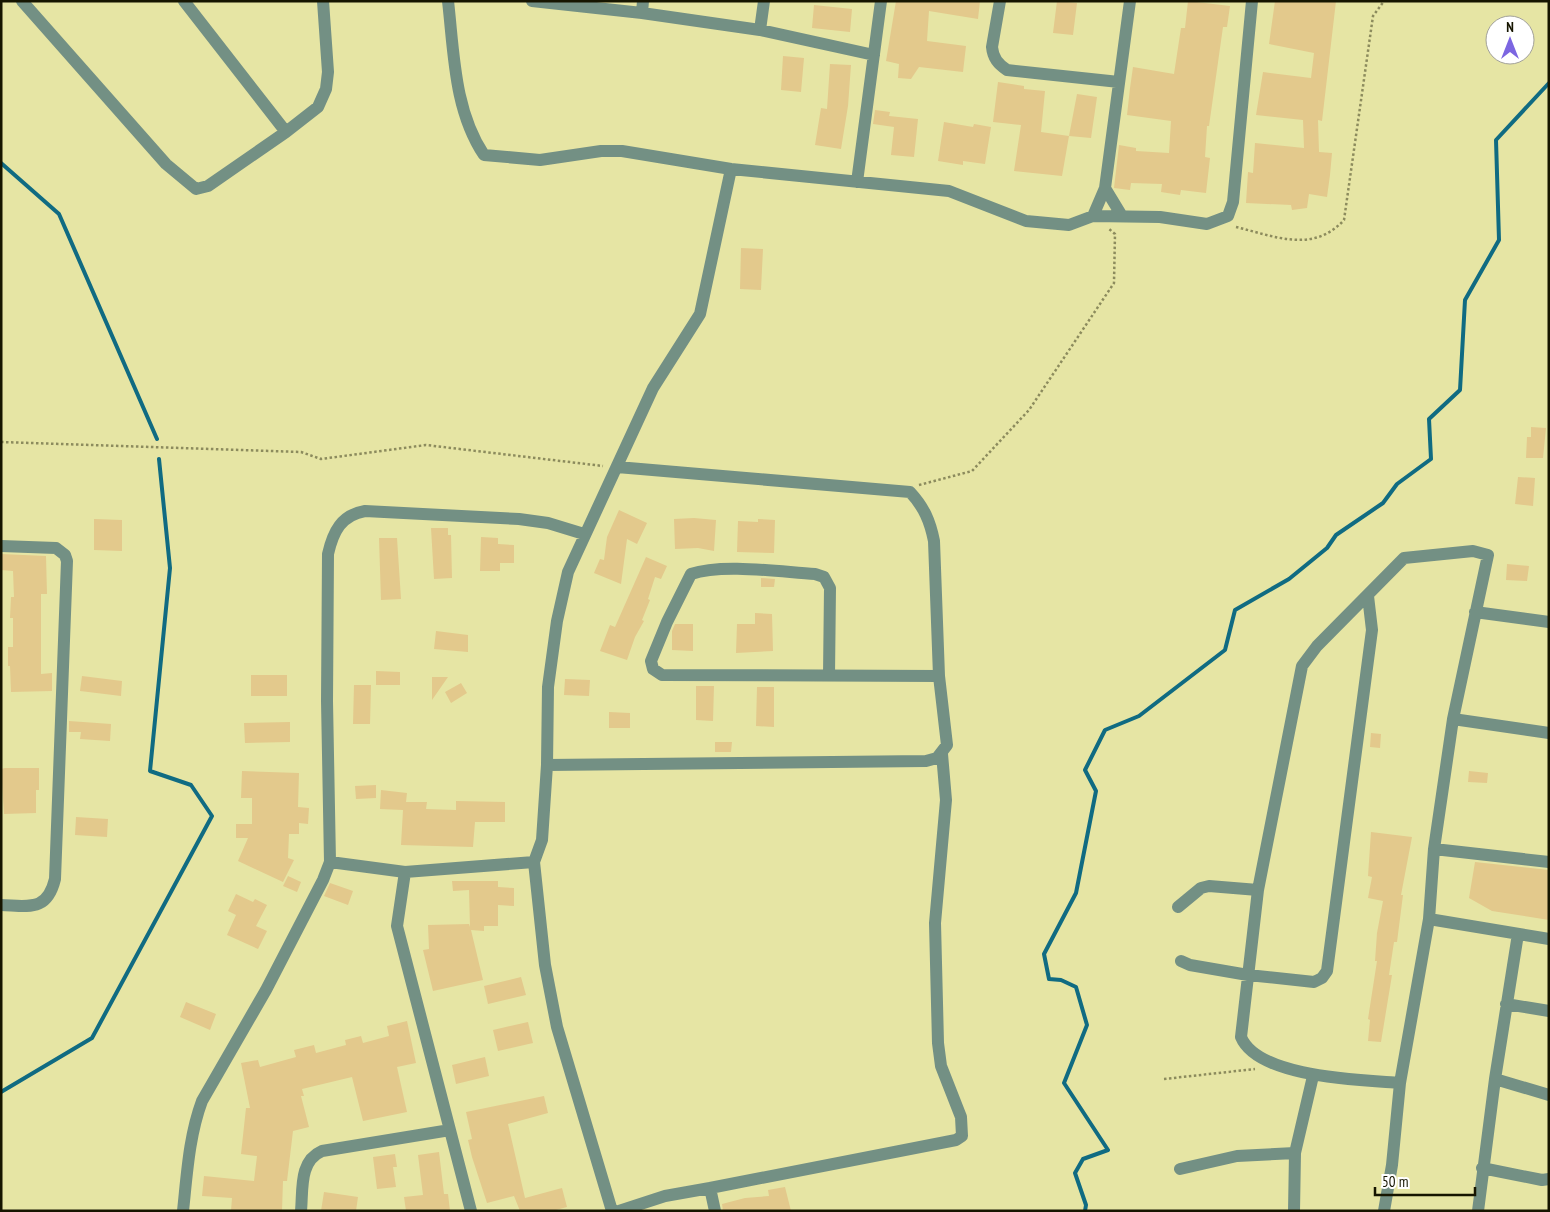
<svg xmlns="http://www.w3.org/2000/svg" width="1550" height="1212" viewBox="0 0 1550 1212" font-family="'PT Sans Narrow',sans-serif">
<rect width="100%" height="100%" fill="#e6e5a4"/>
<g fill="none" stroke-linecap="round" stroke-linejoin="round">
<path stroke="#106b82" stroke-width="4" d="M 1,163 L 59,214 L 157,439
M 1,1092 L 92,1038 L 212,816 L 191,785 L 150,771 L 170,568 L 159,459
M 1085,1211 L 1086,1205 L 1075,1173 L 1083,1159 L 1108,1150 L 1064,1083 L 1087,1025 L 1076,987 L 1061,980 L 1049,979 L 1044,954 L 1076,893 L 1096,791 L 1085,770 L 1105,730 L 1139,716 L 1225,650 L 1235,610 L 1289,579 L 1327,548 L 1336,535 L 1383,503 L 1397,484 L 1431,459 L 1429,419 L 1460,390 L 1465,300 L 1499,240 L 1496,140 L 1549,83"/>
</g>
<path fill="#e3c98c" d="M 896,1 L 980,1 L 978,19 L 929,11 L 927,41 L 966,46 L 963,72 L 919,67 L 911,79 L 898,78 L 899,64 L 886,61 Z
M 1057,1 L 1077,3 L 1073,35 L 1053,33 Z
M 1188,1 L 1230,6 L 1227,27 L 1223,27 L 1209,126 L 1207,126 L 1205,157 L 1210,158 L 1206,193 L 1181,190 L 1180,195 L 1161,192 L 1162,184 L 1131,183 L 1130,190 L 1114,188 L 1119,145 L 1136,148 L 1136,151 L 1169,153 L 1171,121 L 1127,115 L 1130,88 L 1133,67 L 1174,74 L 1181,28 L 1185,28 Z
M 1275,1 L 1336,1 L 1322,121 L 1318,120 L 1319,152 L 1332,153 L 1330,175 L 1327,197 L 1309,194 L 1307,208 L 1292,210 L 1291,205 L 1246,203 L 1248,172 L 1253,173 L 1255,143 L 1304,148 L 1303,120 L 1256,115 L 1263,72 L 1311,78 L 1314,53 L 1269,44 Z
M 814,5 L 852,9 L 850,32 L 812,28 Z
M 783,56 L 804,58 L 801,92 L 781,90 Z
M 830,64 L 851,65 L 848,106 L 841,149 L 815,145 L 821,108 L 827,109 Z
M 998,82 L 1024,86 L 1024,89 L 1045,91 L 1041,132 L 1069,136 L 1062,176 L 1014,171 L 1021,125 L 993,122 Z
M 1077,94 L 1097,97 L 1091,138 L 1069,136 Z
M 875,110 L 890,112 L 889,116 L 918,119 L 914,157 L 891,155 L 894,127 L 873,124 Z
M 944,122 L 973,127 L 974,124 L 991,127 L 985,164 L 963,161 L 963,165 L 938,161 Z
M 741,248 L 763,249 L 761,290 L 740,289 Z
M 1531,427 L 1546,428 L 1543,458 L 1526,458 L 1527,437 L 1531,437 Z
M 1518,477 L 1535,478 L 1533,506 L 1515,504 Z
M 619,510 L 647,523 L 637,544 L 627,539 L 621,584 L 594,573 L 600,559 L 604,560 L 607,537 Z
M 694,518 L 716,520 L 714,551 L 698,548 L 675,549 L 674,519 Z
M 94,519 L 122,520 L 122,551 L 94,550 Z
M 758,519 L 775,520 L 774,553 L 737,552 L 738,521 L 758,522 Z
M 431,528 L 448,528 L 448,535 L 451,535 L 452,578 L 434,579 Z
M 481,537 L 498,538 L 498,544 L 514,545 L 514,563 L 500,563 L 500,571 L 480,571 Z
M 379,538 L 397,538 L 401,599 L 381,600 Z
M 1,554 L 46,556 L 47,594 L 41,594 L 41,674 L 52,673 L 52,691 L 11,692 L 10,666 L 8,666 L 8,647 L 13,647 L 13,618 L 10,618 L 11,597 L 14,597 L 13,571 L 1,570 Z
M 646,557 L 667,566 L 661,579 L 655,577 L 648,599 L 650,600 L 642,620 L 644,621 L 635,637 L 627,660 L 600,651 L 610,625 L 615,627 Z
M 1507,564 L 1529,566 L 1527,581 L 1506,580 Z
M 761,578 L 775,579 L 774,587 L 761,587 Z
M 755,613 L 772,614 L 773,651 L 736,653 L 737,624 L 755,624 Z
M 675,624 L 693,624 L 693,651 L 672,650 L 672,631 Z
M 436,631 L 468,635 L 468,652 L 434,649 Z
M 376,671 L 400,672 L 400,685 L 376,685 Z
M 251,675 L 287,675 L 287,696 L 251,696 Z
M 82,676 L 122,681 L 121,696 L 80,691 Z
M 432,677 L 448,677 L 432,700 Z
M 565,679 L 590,680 L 589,696 L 564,695 Z
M 461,683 L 467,693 L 451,703 L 445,692 Z
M 354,685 L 371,685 L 370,724 L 353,724 Z
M 696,686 L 714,686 L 713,721 L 696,720 Z
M 757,687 L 774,687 L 774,727 L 756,726 Z
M 609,712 L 630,713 L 630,728 L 609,728 Z
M 69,721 L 111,724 L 110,741 L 80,739 L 81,732 L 69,732 Z
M 290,722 L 290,742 L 245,743 L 244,723 Z
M 1371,733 L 1381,734 L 1380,748 L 1370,747 Z
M 715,742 L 732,742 L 731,752 L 715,752 Z
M 5,768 L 39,768 L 39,790 L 36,790 L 36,813 L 4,814 L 1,769 Z
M 242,771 L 299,773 L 298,807 L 309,808 L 308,824 L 299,823 L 299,834 L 289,834 L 288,858 L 294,860 L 283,882 L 238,861 L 248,838 L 236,838 L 236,824 L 252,824 L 252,798 L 241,798 Z
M 1469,771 L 1488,773 L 1487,783 L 1468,782 Z
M 376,785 L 376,798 L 356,799 L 355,786 Z
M 381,790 L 407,793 L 406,802 L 427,802 L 426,809 L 456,810 L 456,801 L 505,802 L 505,822 L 475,822 L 473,847 L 401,845 L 403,810 L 380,809 Z
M 76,817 L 108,819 L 107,837 L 75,835 Z
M 1371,832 L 1412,837 L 1401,895 L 1403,895 L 1397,942 L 1394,942 L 1389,975 L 1392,975 L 1381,1042 L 1368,1041 L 1370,1020 L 1368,1019 L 1377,961 L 1375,961 L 1377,933 L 1383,901 L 1368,898 L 1372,877 L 1368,876 Z
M 1475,862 L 1549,870 L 1549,920 L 1492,911 L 1469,898 Z
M 288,876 L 301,882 L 297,892 L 283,886 Z
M 452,881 L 498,881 L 498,887 L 514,888 L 514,906 L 498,905 L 498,926 L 484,926 L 484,931 L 471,930 L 483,980 L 433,991 L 423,950 L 429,949 L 428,925 L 469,924 L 470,927 L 469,890 L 453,891 Z
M 330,883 L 353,891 L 348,905 L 324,896 Z
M 236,894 L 253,902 L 255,899 L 267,905 L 256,926 L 267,931 L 258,949 L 227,935 L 236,915 L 228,911 Z
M 521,977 L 526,995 L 488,1004 L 484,986 Z
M 186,1002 L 216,1014 L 210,1030 L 180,1017 Z
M 407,1021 L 416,1063 L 397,1067 L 407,1112 L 363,1121 L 352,1077 L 302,1089 L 304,1096 L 301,1096 L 309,1127 L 293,1131 L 287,1181 L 283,1181 L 282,1211 L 231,1211 L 232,1198 L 202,1196 L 204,1176 L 254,1181 L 257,1156 L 241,1154 L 246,1108 L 250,1108 L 241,1063 L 258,1060 L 260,1067 L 296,1057 L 294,1050 L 314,1045 L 316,1053 L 346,1045 L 345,1040 L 361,1036 L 363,1043 L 389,1036 L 387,1026 Z
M 528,1022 L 533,1043 L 498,1051 L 493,1030 Z
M 485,1057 L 489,1076 L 456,1084 L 452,1065 Z
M 544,1096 L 548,1113 L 508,1124 L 525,1198 L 562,1188 L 567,1207 L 552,1211 L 520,1211 L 514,1196 L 487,1203 L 472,1157 L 468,1140 L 472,1139 L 466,1112 Z
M 439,1152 L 444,1194 L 448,1194 L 450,1211 L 406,1211 L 404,1197 L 423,1195 L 418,1155 Z
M 395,1154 L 397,1167 L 393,1167 L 396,1187 L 377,1189 L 373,1157 Z
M 785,1187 L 791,1211 L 723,1211 L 722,1204 L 745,1198 L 769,1196 L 768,1190 Z
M 324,1192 L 358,1197 L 356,1211 L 321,1211 Z"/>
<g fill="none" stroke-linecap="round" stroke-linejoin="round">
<path stroke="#8c8b5d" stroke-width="2.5" stroke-dasharray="2.5 2.5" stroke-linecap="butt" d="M 1236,227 C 1274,236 1313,254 1344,220 L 1373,16 L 1384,1
M 1,442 L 301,452 L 321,459 L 426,445 L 603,466
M 919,485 L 972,471 L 1029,410 L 1114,283 L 1115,234 L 1108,228
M 1164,1079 L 1255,1069"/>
<path stroke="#739084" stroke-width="12" d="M 22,1 L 166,164 L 196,189 L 208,186 L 286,132 L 318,107 L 326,89 L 328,72 L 323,1
M 184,1 L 286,132
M 448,1 C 454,53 454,110 484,155 L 540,160 L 601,151 L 622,151 L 731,169 L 949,191 L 1026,221 L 1069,225 L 1093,216 L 1160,217 L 1207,224 L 1228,216 L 1233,202 L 1252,1
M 532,1 L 642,13
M 643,1 L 642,13 L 760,30 L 874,55
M 1000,1 L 992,47 C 993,58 998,64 1007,70 L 1119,82
M 760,30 L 764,1
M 857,182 L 881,1
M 1105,188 L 1122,216
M 1093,216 L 1105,188 L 1130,1
M 1,546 L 56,548 L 65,555 L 67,561 L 55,879 C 47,912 29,906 1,905
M 1475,612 L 1549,622
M 829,675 L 830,588 L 824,577 L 815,574 C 781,572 722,563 691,574 L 667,622 L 651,661 L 653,669 L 662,675 L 939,676
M 1453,719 L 1549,733
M 547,765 L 926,761 L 937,758 L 947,745 L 939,676 L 934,541 C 930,521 924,507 910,492 L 617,467
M 330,862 L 327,701 L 328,554 C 333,532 341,515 365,511 L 519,519 L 548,523 L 584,534
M 534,862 L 542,840 L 547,765 L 548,687 L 557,621 L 568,572 L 653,388 L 700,314 L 731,169
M 405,872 L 397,926 L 471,1211
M 1178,907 L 1201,888 L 1209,886 L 1258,890
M 1429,919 L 1549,939
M 1181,961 L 1190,965 L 1248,975 L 1314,982 L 1322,978 L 1327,971 L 1372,630 L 1368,596
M 1506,1004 L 1549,1011
M 1495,1079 L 1549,1095
M 1400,1083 C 1362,1080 1258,1078 1241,1037 L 1258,890 L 1302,666 L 1317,646 L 1404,558 L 1473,551 L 1488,555 L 1453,719 L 1434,849
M 1482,1168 L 1542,1180 L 1549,1179
M 1180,1169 L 1237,1156 L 1295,1153
M 710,1188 L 956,1140 L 962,1136 L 961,1117 L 941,1066 L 938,1043 L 935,923 L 946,800 L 942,754
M 183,1211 C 187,1174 189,1136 202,1101 L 266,990 L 323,880 L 330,862 L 405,872 L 534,862 L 545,965 L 557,1027 L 612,1211
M 301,1211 C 303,1189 299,1161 322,1151 L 450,1130
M 619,1211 L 665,1196 L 710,1188 L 715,1211
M 1294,1211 L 1295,1153 L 1313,1076
M 1384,1211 L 1392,1165 L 1400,1083 L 1429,919 L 1434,849 L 1549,862
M 1478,1211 L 1495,1079 L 1518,934"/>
</g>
<rect width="1550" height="1212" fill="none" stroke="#161500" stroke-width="5"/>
<g transform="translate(1510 40)"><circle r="24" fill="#ffffff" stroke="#a2a199"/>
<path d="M0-4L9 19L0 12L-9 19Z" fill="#7c66e1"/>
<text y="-8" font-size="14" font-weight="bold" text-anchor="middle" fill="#161500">N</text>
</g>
<path d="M1375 1187v8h100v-8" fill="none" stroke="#161500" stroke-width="2.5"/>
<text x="1382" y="1187" font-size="15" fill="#161500" stroke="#ffffff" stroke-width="4" paint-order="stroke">50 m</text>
</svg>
